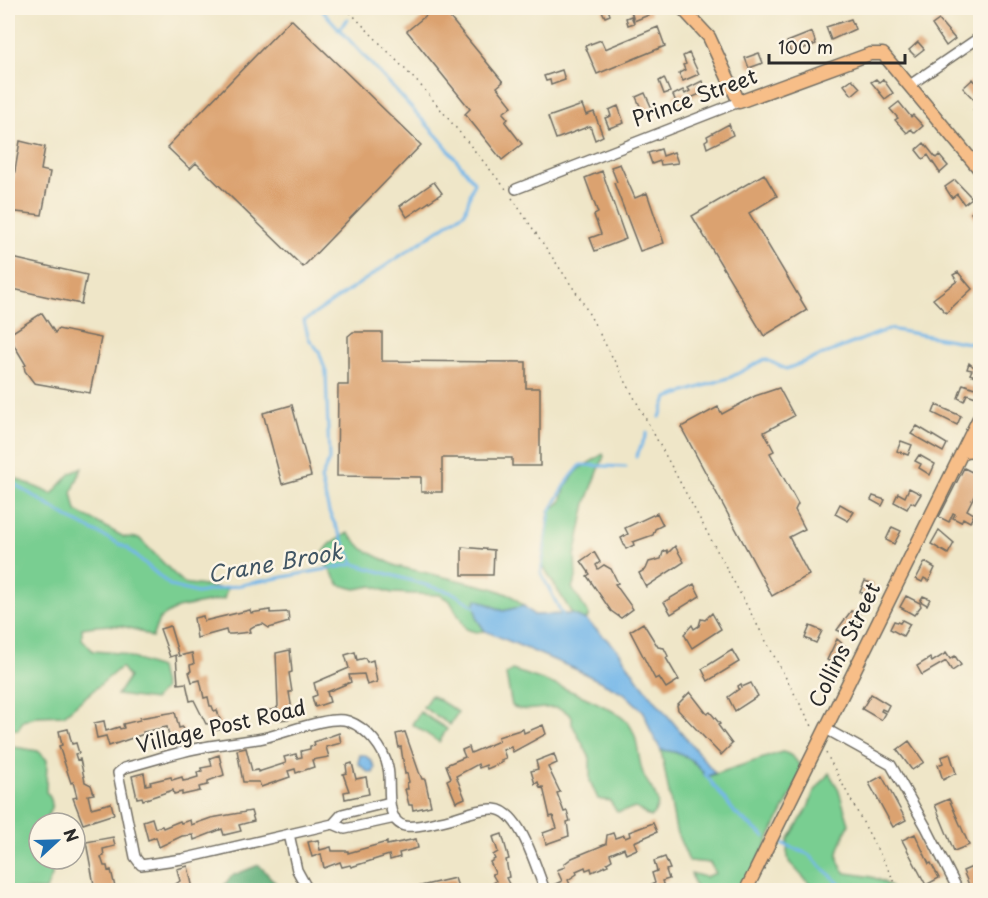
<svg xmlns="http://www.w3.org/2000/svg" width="988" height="898" viewBox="0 0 988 898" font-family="'Playpen Sans',sans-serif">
<rect width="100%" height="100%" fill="#fcf5e5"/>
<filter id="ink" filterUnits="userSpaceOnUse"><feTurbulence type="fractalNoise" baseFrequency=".0167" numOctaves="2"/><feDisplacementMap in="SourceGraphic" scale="12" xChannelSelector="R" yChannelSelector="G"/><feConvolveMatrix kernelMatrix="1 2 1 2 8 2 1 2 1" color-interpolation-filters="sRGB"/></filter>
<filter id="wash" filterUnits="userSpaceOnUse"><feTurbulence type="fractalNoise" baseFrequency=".008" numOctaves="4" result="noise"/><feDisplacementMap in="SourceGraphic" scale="24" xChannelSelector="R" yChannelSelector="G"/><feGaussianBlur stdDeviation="1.35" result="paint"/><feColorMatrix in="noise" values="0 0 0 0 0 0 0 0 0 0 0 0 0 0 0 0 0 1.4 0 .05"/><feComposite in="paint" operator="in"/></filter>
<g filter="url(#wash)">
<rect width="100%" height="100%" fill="#efe6c8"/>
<path fill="#79ce91" stroke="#527c5e" stroke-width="1.5" d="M 603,454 L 604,456 L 586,503 L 575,556 L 576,578 L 572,588 L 589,615 L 586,620 L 572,614 L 542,564 L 549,511 L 561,502 L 566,486 L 579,469 Z
M 82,468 L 72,492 L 76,511 L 124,537 L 139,538 L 183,583 L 227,589 L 224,599 L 177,608 L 159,619 L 152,638 C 132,624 106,623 82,628 L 82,639 L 93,651 L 119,653 L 159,668 L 164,689 L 154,700 L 117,695 L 129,677 L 121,667 L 64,715 L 38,716 L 23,721 L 18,730 L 8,728 L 8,475 L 52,494 L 71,473 Z
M 348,533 L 363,549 L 396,566 L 492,588 L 512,596 L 524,606 L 503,611 L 488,604 L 477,619 L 485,631 L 476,632 L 466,629 L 450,601 L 440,595 L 392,593 L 372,586 L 356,589 L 340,585 L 325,563 L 324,552 L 330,544 Z
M 512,670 C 539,678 608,703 626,721 C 641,735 636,761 645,778 C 653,792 666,804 650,817 L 636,808 L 617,812 L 610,801 L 598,799 L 590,781 L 590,758 L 572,724 L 572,717 C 554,697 531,717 512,706 L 506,675 Z
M 431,695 L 458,712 L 450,725 L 423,707 Z
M 420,712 L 447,729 L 439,742 L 412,724 Z
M 8,746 L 38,751 L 47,760 L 46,792 C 58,805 48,810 45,823 L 39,823 L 39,859 L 52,859 L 52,876 L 46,890 L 8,890 Z
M 661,750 C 681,751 695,760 706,777 L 782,752 C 793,754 797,761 803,771 L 743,890 L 696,890 L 691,873 L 705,877 L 716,873 L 710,863 L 689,861 L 676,831 Z
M 829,773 L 838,788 L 849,824 C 843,842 829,856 846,873 C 863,875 881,876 893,890 L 815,890 L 789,862 L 787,851 L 788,840 L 808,808 L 813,793 Z"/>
<path fill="#62b17b" stroke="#466e53" stroke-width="1.5" d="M 259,865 L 282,890 L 221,890 L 231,876 Z"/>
<path fill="#74b7e9" stroke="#50718a" stroke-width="1.5" d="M 477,599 L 503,611 L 524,606 L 534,615 L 572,614 L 586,620 L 618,650 L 639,681 L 715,773 L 706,777 C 696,760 681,751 661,750 L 651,732 L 644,712 L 624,693 L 575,669 L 485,631 L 477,619 L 475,602 Z
M 360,755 L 364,755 L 371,760 L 375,768 L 373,773 L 368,772 L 358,763 Z"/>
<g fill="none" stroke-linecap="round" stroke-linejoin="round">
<path stroke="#74b7e9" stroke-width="3" d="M 320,8 L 440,139 L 474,182 L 465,212 L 304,321 L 309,339 L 319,351 L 326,372 L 329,460 L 321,479 L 329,512 L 354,564
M 356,10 L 359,8
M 338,30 L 348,19
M 660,417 L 667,398 L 731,377 L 765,359 L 786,369 L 889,329 L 980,345
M 636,457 L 647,433
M 8,480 L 72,520 L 127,548 L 171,586 L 197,593 L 354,564 L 453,593 L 478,608
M 563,616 L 541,573 L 550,511 L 569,479 L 581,465 L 626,467
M 705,774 L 736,814 L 765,837
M 781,843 L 808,854 L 846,890"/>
</g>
<g id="blocks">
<path fill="#dba270" d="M 435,8 L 442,8 L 503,82 L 497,87 L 512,106 L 503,113 L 508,119 L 505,122 L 522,144 L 502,160 L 465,114 L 470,109 L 407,31 Z
M 649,8 L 651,14 L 634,21 L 631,11 Z
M 608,9 L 610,15 L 605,17 L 602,11 Z
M 631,16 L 634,23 L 628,25 L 626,18 Z
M 291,19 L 421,145 L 303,267 L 196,163 L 190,169 L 167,147 Z
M 851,19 L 855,29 L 831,40 L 826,27 Z
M 939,20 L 955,39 L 946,46 L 932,25 Z
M 658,27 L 665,46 L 597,74 L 585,46 L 601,40 L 605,49 Z
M 812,32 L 816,44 L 791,53 L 787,42 Z
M 918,42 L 924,49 L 915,56 L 909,50 Z
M 689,53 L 699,74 L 683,81 L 679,73 L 685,70 L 683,65 L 686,64 L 683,56 Z
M 759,53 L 763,63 L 749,68 L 745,58 Z
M 562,70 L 565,80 L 551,85 L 550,80 L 546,81 L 544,76 Z
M 664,78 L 670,92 L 664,94 L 659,81 Z
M 852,79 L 860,88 L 852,95 L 844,85 Z
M 876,79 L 879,82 L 883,79 L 893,93 L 885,99 L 871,82 Z
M 973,79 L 980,88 L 980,118 L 973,110 L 979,105 L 963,88 Z
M 702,81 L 707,91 L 677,104 L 673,95 L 683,90 L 685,94 L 690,91 L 688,88 Z
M 645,93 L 654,113 L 645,117 L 636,97 Z
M 899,102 L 911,117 L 913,115 L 923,126 L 915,133 L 911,129 L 907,133 L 895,120 L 898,118 L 890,109 Z
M 582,105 L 586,115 L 594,112 L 603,136 L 595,140 L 590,126 L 556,139 L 548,117 Z
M 618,106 L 624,123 L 609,128 L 605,118 L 611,116 L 609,110 Z
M 729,124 L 733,135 L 707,148 L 705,141 L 708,139 L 707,136 Z
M 20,141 L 45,147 L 41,170 L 50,172 L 42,215 L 8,211 Z
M 924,143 L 936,158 L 939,155 L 948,166 L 940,173 L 928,155 L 923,159 L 916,150 Z
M 661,149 L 663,156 L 674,152 L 678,163 L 661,165 L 660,161 L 652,164 L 648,153 Z
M 620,164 L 635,198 L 647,193 L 664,243 L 640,251 L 614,183 L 617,182 L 611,167 Z
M 602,171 L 626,239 L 595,251 L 590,238 L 601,234 L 594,215 L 598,213 L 585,178 Z
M 764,174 L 777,196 L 749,213 L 807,310 L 764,336 L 692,216 Z
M 955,180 L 972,198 L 964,204 L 957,194 L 952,198 L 945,187 Z
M 434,182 L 442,193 L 407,217 L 400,206 Z
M 980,206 L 980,235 L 979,236 L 974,230 L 980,226 L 971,213 Z
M 8,257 L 87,275 L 81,304 L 8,288 Z
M 958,272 L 972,289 L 946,313 L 933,299 L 957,281 L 953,275 Z
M 42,313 L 55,333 L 58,329 L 101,338 L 90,393 L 34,383 L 25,371 L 24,366 L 26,365 L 8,335 Z
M 353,332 L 382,332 L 382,361 L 526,362 L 526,388 L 540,388 L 540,466 L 512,466 L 512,458 L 442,458 L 442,492 L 421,492 L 421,477 L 337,476 L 338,385 L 348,385 L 348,336 Z
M 969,363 L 980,372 L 980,378 L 970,374 L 972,370 L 967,369 Z
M 963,384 L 978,389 L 976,397 L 967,394 L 964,401 L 958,398 Z
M 779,388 L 794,416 L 764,432 L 774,451 L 770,453 L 798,504 L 795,510 L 805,529 L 789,537 L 809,575 L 772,596 L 681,427 L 718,407 L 722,414 L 755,396 Z
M 292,405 L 311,476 L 282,484 L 263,413 Z
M 936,405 L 961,416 L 957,425 L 933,413 Z
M 917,426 L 947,444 L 943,452 L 911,434 Z
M 901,441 L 912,445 L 908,455 L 897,451 Z
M 919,455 L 935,464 L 930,475 L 919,468 L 921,464 L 915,461 Z
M 964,468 L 980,476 L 980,484 L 967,510 L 974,514 L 970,522 L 963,518 L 961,522 L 953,518 L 955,514 L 953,513 L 949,522 L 939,517 Z
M 909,488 L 921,494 L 915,504 L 911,502 L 907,509 L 894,502 L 898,493 L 905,497 Z
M 873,496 L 885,500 L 882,506 L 871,500 Z
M 840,504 L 854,512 L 848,521 L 835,514 Z
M 657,513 L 663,525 L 655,529 L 653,535 L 633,542 L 634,545 L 626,549 L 621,538 L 628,534 L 625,528 Z
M 892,527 L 901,531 L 894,544 L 886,540 Z
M 939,530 L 954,543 L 948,554 L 931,544 Z
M 675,546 L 684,562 L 646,587 L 639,573 L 646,569 L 649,562 L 661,559 L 663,552 L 667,550 L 668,553 Z
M 462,547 L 494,550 L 493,575 L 462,575 Z
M 594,552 L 600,562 L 596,565 L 598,569 L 604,565 L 611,569 L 618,583 L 615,584 L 633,609 L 621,618 L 611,611 L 587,576 L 590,574 L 581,561 Z
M 925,562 L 935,568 L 929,581 L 924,578 L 922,582 L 916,579 Z
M 865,581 L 874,584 L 869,596 L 860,592 Z
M 694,584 L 700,596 L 671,614 L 664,602 Z
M 906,596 L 920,603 L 921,606 L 914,615 L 900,607 Z
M 923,596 L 930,599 L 927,605 L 920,601 Z
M 250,610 L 251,613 L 270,610 L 270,613 L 288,612 L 289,622 L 269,628 L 263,624 L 254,626 L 249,629 L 250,632 L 232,634 L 227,634 L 226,630 L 197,638 L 194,618 L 203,616 L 204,621 Z
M 851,611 L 860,615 L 853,628 L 850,627 L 845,634 L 837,630 Z
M 712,613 L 721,629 L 692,648 L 684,634 L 692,625 L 694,629 L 699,626 L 701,619 L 705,620 Z
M 902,620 L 910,624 L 903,636 L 890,629 L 894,621 L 900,623 Z
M 643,623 L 658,647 L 664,648 L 668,656 L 666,658 L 679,680 L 666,688 L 659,677 L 655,679 L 630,631 Z
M 170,626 L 179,656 L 192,653 L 194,664 L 190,665 L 191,671 L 189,672 L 192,682 L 200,680 L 204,698 L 208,697 L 210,706 L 212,706 L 214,711 L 217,710 L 223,729 L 213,731 L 211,723 L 206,724 L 194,700 L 190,701 L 186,683 L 178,684 L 176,655 L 170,657 L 160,629 Z
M 810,626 L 822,631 L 816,643 L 805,638 Z
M 837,639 L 845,646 L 835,665 L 827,660 Z
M 290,650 L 292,672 L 289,673 L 292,692 L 289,692 L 291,704 L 291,711 L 288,712 L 289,719 L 267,721 L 265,711 L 276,709 L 278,706 L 276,653 Z
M 732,650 L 739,662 L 708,681 L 702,669 Z
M 355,652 L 357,660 L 365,658 L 367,662 L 373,660 L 377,682 L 367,685 L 364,674 L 349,675 L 351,682 L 327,692 L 330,702 L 315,707 L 312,697 L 317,695 L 314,683 L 349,668 L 345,655 Z
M 946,653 L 950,659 L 955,656 L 961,665 L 952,671 L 946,661 L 922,675 L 917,666 L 930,658 L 932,662 Z
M 751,683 L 758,696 L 735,711 L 728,697 L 739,689 L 738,686 L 741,684 L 742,687 Z
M 690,692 L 707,714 L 710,712 L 720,724 L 718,725 L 732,744 L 721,755 L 678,710 L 677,705 Z
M 871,694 L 889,705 L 886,711 L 882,709 L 881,711 L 885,713 L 881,720 L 862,709 Z
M 175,712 L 179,728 L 183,727 L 185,737 L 170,740 L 167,727 L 143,732 L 144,734 L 109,746 L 106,736 L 97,738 L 94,723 L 104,721 L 106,731 L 119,727 L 120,729 L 124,728 L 123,724 L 140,720 L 140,718 Z
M 543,725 L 546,734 L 513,752 L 511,747 L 503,750 L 506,758 L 501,760 L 503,762 L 487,769 L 486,765 L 479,768 L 478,764 L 456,776 L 465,798 L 456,802 L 447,780 L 451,778 L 446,765 L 465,757 L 462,750 L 469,747 L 471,753 L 499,741 L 498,737 L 507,734 L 523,729 L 524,733 Z
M 68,729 L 72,744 L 76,743 L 79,753 L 75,754 L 77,760 L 80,759 L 85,782 L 91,785 L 94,794 L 88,795 L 91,808 L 111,803 L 114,814 L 83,824 L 73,798 L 77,797 L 73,782 L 71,783 L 59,746 L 62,745 L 59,731 Z
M 405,732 L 419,772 L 422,779 L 425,779 L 431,806 L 413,810 L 412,805 L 409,805 L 405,789 L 408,789 L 407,783 L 409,782 L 407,773 L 405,774 L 401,747 L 399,748 L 396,734 Z
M 339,733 L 341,743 L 326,747 L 329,757 L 312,760 L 314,767 L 296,773 L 295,769 L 288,771 L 290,777 L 261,787 L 259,782 L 243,782 L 237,750 L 246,748 L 252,771 L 258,770 L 258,772 L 286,763 L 284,757 L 296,754 L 297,758 L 302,757 L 301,751 L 310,749 L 310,746 L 315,745 L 314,742 Z
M 909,741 L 924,762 L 912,770 L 897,750 Z
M 554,754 L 557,763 L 548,767 L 560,792 L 557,793 L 564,812 L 567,811 L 570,821 L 567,822 L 569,836 L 546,844 L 543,833 L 557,828 L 553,816 L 550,817 L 543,787 L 540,788 L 538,782 L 535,784 L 531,771 L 538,769 L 536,761 Z
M 950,754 L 956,773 L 943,780 L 938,765 L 943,763 L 941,757 Z
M 219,755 L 224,775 L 208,781 L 208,785 L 199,787 L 200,791 L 182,795 L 182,792 L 174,794 L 173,790 L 143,800 L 142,797 L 137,798 L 132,776 L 144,773 L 146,785 L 151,784 L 150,782 L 171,777 L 172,780 L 182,777 L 183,781 L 188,780 L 198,777 L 197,772 L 202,771 L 201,768 L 212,766 L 210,758 Z
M 352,763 L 356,779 L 366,777 L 369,794 L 345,799 L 344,792 L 349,791 L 343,774 L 347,773 L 346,765 Z
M 882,776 L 906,820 L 893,827 L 869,783 Z
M 949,799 L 969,845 L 954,851 L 935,805 Z
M 251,811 L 254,821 L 239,825 L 241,831 L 224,835 L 222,829 L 194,840 L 193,835 L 182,836 L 159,847 L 156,837 L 148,840 L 143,821 L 152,818 L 155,828 L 162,826 L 163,828 L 180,821 L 181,823 L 190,820 L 191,825 L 211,818 Z
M 653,823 L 657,832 L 634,842 L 637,849 L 626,854 L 624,848 L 610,854 L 612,860 L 607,863 L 608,865 L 592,872 L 591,868 L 586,870 L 585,867 L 576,871 L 577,874 L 568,880 L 572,889 L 556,890 L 553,885 L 562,881 L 557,870 L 565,867 L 564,864 L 572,858 L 606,844 L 607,835 L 613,833 L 615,838 L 624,835 L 625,838 L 630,836 L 629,832 Z
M 502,834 L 509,859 L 506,860 L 509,877 L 506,878 L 512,890 L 496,890 L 493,883 L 496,881 L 492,874 L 495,873 L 490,862 L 495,859 L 493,855 L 498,852 L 493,837 Z
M 915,834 L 929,864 L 931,863 L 939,878 L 926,885 L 902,840 Z
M 113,837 L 115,846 L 103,849 L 104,856 L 101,857 L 104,866 L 107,866 L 108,871 L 111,870 L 115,887 L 113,890 L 95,890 L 86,842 Z
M 416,839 L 418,848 L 399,853 L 400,857 L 390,860 L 389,855 L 351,867 L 350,865 L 342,867 L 340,862 L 324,868 L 321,854 L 312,857 L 308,842 L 318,840 L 320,850 L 331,847 L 332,851 L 348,851 L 348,853 L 387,842 L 387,845 Z
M 665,857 L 670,869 L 666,870 L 669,879 L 662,881 L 665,890 L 650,890 L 649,886 L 655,883 L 652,873 L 657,871 L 654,861 Z
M 977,865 L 980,874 L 980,890 L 967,890 L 966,887 L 969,885 L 963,871 Z
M 188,866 L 193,889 L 167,890 L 180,881 L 177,869 Z
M 455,878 L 458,887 L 445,890 L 404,890 Z"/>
</g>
</g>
<g filter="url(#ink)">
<use href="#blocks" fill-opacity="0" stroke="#706c62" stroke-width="1.5"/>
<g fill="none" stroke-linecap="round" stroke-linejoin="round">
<g stroke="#706c62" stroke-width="12">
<path id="minor" d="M 910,85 L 980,37
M 516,189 L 739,102
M 826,729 L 891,765 L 926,827 L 958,890
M 390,802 L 342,814 L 333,824 L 345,829 L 395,818
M 333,824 L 182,859 L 141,865 L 135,857 L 118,773 L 124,768 C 151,761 177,752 204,747 C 223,743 243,742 263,738 C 283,734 329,715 348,721 C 367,728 384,748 388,768 C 392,782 383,821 405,826 C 416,828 430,823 441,821 C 459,818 476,808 494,809 C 521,810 536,869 545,890
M 289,834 L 297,870 L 308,890"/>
</g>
<g stroke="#706c62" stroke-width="15">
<path id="major" d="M 682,8 L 709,37 L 739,102 L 870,54 L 883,54 L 980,170
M 963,451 L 980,450
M 746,890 L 980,416"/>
</g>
<path stroke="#706c62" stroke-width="1.5" stroke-dasharray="1.5 4.5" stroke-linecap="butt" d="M 346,8 L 424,89 L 506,189
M 512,198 L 582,301 L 813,728
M 826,753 L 899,890"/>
<use href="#minor" stroke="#fff" stroke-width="9"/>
<use href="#major" stroke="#f7be88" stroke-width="12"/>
</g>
</g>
<g text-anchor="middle" stroke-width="5" stroke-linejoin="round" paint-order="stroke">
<g font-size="21" fill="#2b2b2b" stroke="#fcf5e5">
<text transform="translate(695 98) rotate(-20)" y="7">Prince Street</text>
<text transform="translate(845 645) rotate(-64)" y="7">Collins Street</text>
<text transform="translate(221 727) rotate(-13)" y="7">Village Post Road</text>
</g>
<g font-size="22" font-style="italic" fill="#415564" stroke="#fcf5e5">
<text transform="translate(275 563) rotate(-10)" y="8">Crane Brook</text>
</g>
</g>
<rect width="988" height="898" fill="none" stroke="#fcf5e5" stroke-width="30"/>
<g transform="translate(57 841) rotate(68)"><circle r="28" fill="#fcf5e5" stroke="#a8a49b" stroke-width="1.5"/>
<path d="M0-4.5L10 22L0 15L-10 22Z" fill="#1f6fb2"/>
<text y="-9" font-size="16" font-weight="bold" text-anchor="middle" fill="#2b2b2b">N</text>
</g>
<path d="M769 54v9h136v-9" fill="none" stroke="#2b2b2b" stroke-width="3"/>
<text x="778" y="54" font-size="18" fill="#2b2b2b" stroke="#fcf5e5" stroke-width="4.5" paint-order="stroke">100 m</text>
</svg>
